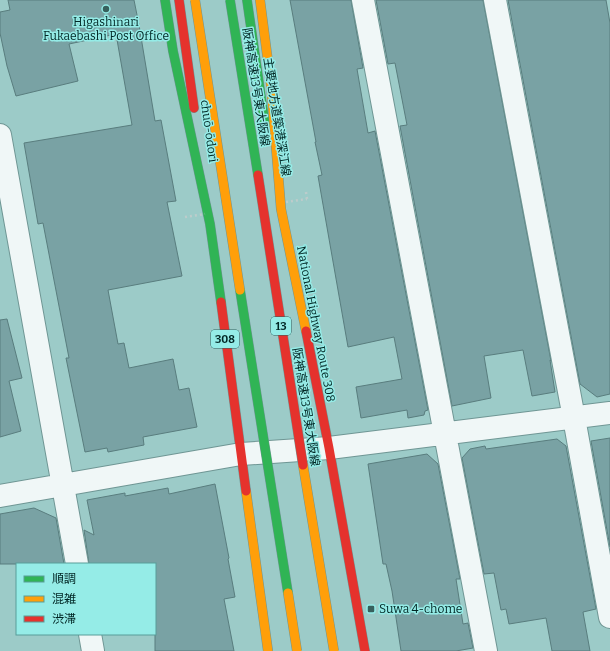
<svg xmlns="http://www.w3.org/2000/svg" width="610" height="651" viewBox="0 0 610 651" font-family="Bitter,'Noto Sans JP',serif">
<rect width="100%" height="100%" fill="#9ccbc8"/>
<path fill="#79a2a4" stroke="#597d7e" d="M 8,0 L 134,0 L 139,25 L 155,121 L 161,120 L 176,201 L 167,202 L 182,276 L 108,290 L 118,344 L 124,343 L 129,368 L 173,359 L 179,390 L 189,388 L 197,427 L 143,437 L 144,445 L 108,452 L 107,448 L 85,452 L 66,358 L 69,358 L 43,223 L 38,224 L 24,143 L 132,125 L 116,34 L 69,44 L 78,81 L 16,96 L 7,66 L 0,33 L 0,12 L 10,10 Z
M 290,0 L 351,0 L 363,68 L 357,69 L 368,133 L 375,131 L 428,410 L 425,411 L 424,415 L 408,418 L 407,410 L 361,418 L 356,387 L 402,379 L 394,337 L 348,347 L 318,176 L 322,175 L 315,142 L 316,142 Z
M 376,0 L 483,0 L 551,361 L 550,360 L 555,392 L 532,396 L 523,350 L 484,356 L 491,398 L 452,406 L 400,126 L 407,125 L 395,63 L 388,64 Z
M 508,0 L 606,0 L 610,23 L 610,394 L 597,397 L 580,384 Z
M 7,319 L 22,378 L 9,381 L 21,431 L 0,437 L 0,320 Z
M 610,438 L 610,547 L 591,441 Z
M 557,439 L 566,446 L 596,609 L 583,612 L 590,651 L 552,651 L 546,618 L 509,624 L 506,609 L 501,610 L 494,573 L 484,574 L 462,458 L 470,449 L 485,446 L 486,449 Z
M 427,454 L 438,464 L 460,579 L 456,579 L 463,624 L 468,623 L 473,648 L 456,651 L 401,651 L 392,591 L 386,564 L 383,564 L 368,464 Z
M 215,484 L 229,558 L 228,559 L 235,597 L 224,599 L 234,651 L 155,651 L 155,564 L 89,564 L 84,530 L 94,535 L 87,500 L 125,493 L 125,496 L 168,488 L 169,494 Z
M 34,508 L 56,518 L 64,564 L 0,564 L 0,514 Z"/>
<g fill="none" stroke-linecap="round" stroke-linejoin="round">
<g stroke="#6f9694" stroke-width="24">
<path id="street" d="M 363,0 L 486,651
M 495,0 L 574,418 L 610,617
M 0,135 L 77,564
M 0,496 L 241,454 L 329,448 L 610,413
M 90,634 L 93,651"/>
</g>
<g stroke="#6f9694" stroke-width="10">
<path id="fast" d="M 165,0 L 173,51 L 210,224 L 221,302
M 247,0 L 265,125"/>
</g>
<g stroke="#6f9694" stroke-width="10">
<path id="slow" d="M 260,0 L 271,85 L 281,209 L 306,331
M 246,491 L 268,651"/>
</g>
<g stroke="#6f9694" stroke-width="10">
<path id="jam" d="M 179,0 L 194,108
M 221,302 L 246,491
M 306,331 L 329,448 L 365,651"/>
</g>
<path stroke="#bdcccb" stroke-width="2.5" stroke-dasharray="2 3" stroke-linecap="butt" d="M 306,192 L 307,199"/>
<use href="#street" stroke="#f0f7f7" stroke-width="22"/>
<use href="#fast" stroke="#30b455" stroke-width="9"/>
<use href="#slow" stroke="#ff9f0a" stroke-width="9"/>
<use href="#jam" stroke="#e5322d" stroke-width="9"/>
<g stroke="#6f9694" stroke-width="10" stroke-linecap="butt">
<path id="fast-bridge" d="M 230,0 L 258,175
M 240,290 L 288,593"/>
</g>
<g stroke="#6f9694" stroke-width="10" stroke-linecap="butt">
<path id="slow-bridge" d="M 195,0 L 240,290
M 303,465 L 334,651
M 288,593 L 297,651"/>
</g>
<g stroke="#6f9694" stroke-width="10" stroke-linecap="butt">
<path id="jam-bridge" d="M 258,175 L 303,465"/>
</g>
<path stroke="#bdcccb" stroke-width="2.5" stroke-dasharray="2 3" stroke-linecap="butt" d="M 286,202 L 307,199
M 185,217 L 205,214"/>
<use href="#fast-bridge" stroke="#30b455" stroke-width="9"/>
<use href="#slow-bridge" stroke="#ff9f0a" stroke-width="9"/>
<use href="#jam-bridge" stroke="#e5322d" stroke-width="9"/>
</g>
<g fill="#37605d" stroke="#95ece7" stroke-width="1.5">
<circle cx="106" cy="9" r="4"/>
<rect x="367" y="605" width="8" height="8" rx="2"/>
</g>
<g text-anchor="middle" stroke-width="3" stroke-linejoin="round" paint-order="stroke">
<g fill="#95ece7" stroke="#2d615e" stroke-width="1">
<rect x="271" y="317" width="20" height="18" rx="3"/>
<rect x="211" y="330" width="28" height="18" rx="3"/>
</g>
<g font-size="11" font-weight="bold" fill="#002624">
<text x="281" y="330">13</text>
<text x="225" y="343">308</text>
</g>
<g font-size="12" fill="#002624" stroke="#95ece7">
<text x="106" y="26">Higashinari<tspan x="106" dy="14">Fukaebashi Post Office</tspan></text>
<text x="379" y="613" text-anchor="start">Suwa 4-chome</text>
</g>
<g font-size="12" fill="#002624" stroke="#95ece7">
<text transform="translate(256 87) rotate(81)" y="4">阪神高速13号東大阪線</text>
<text transform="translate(277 117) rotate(81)" y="4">主要地方道築港深江線</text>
<text transform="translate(209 131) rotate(82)" y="4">chuō-ōdori</text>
<text transform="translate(316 324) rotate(79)" y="4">National Highway Route 308</text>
<text transform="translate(306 407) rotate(81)" y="4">阪神高速13号東大阪線</text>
</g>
</g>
<rect x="16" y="563" width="140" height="72" fill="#95ece7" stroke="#599d99"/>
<rect x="24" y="576" width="20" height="6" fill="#30b455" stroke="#599d99"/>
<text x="52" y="583" font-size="12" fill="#002624">順調</text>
<rect x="24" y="596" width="20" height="6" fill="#ff9f0a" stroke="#599d99"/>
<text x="52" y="603" font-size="12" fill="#002624">混雑</text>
<rect x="24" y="616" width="20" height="6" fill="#e5322d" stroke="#599d99"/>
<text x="52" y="623" font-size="12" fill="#002624">渋滞</text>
</svg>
